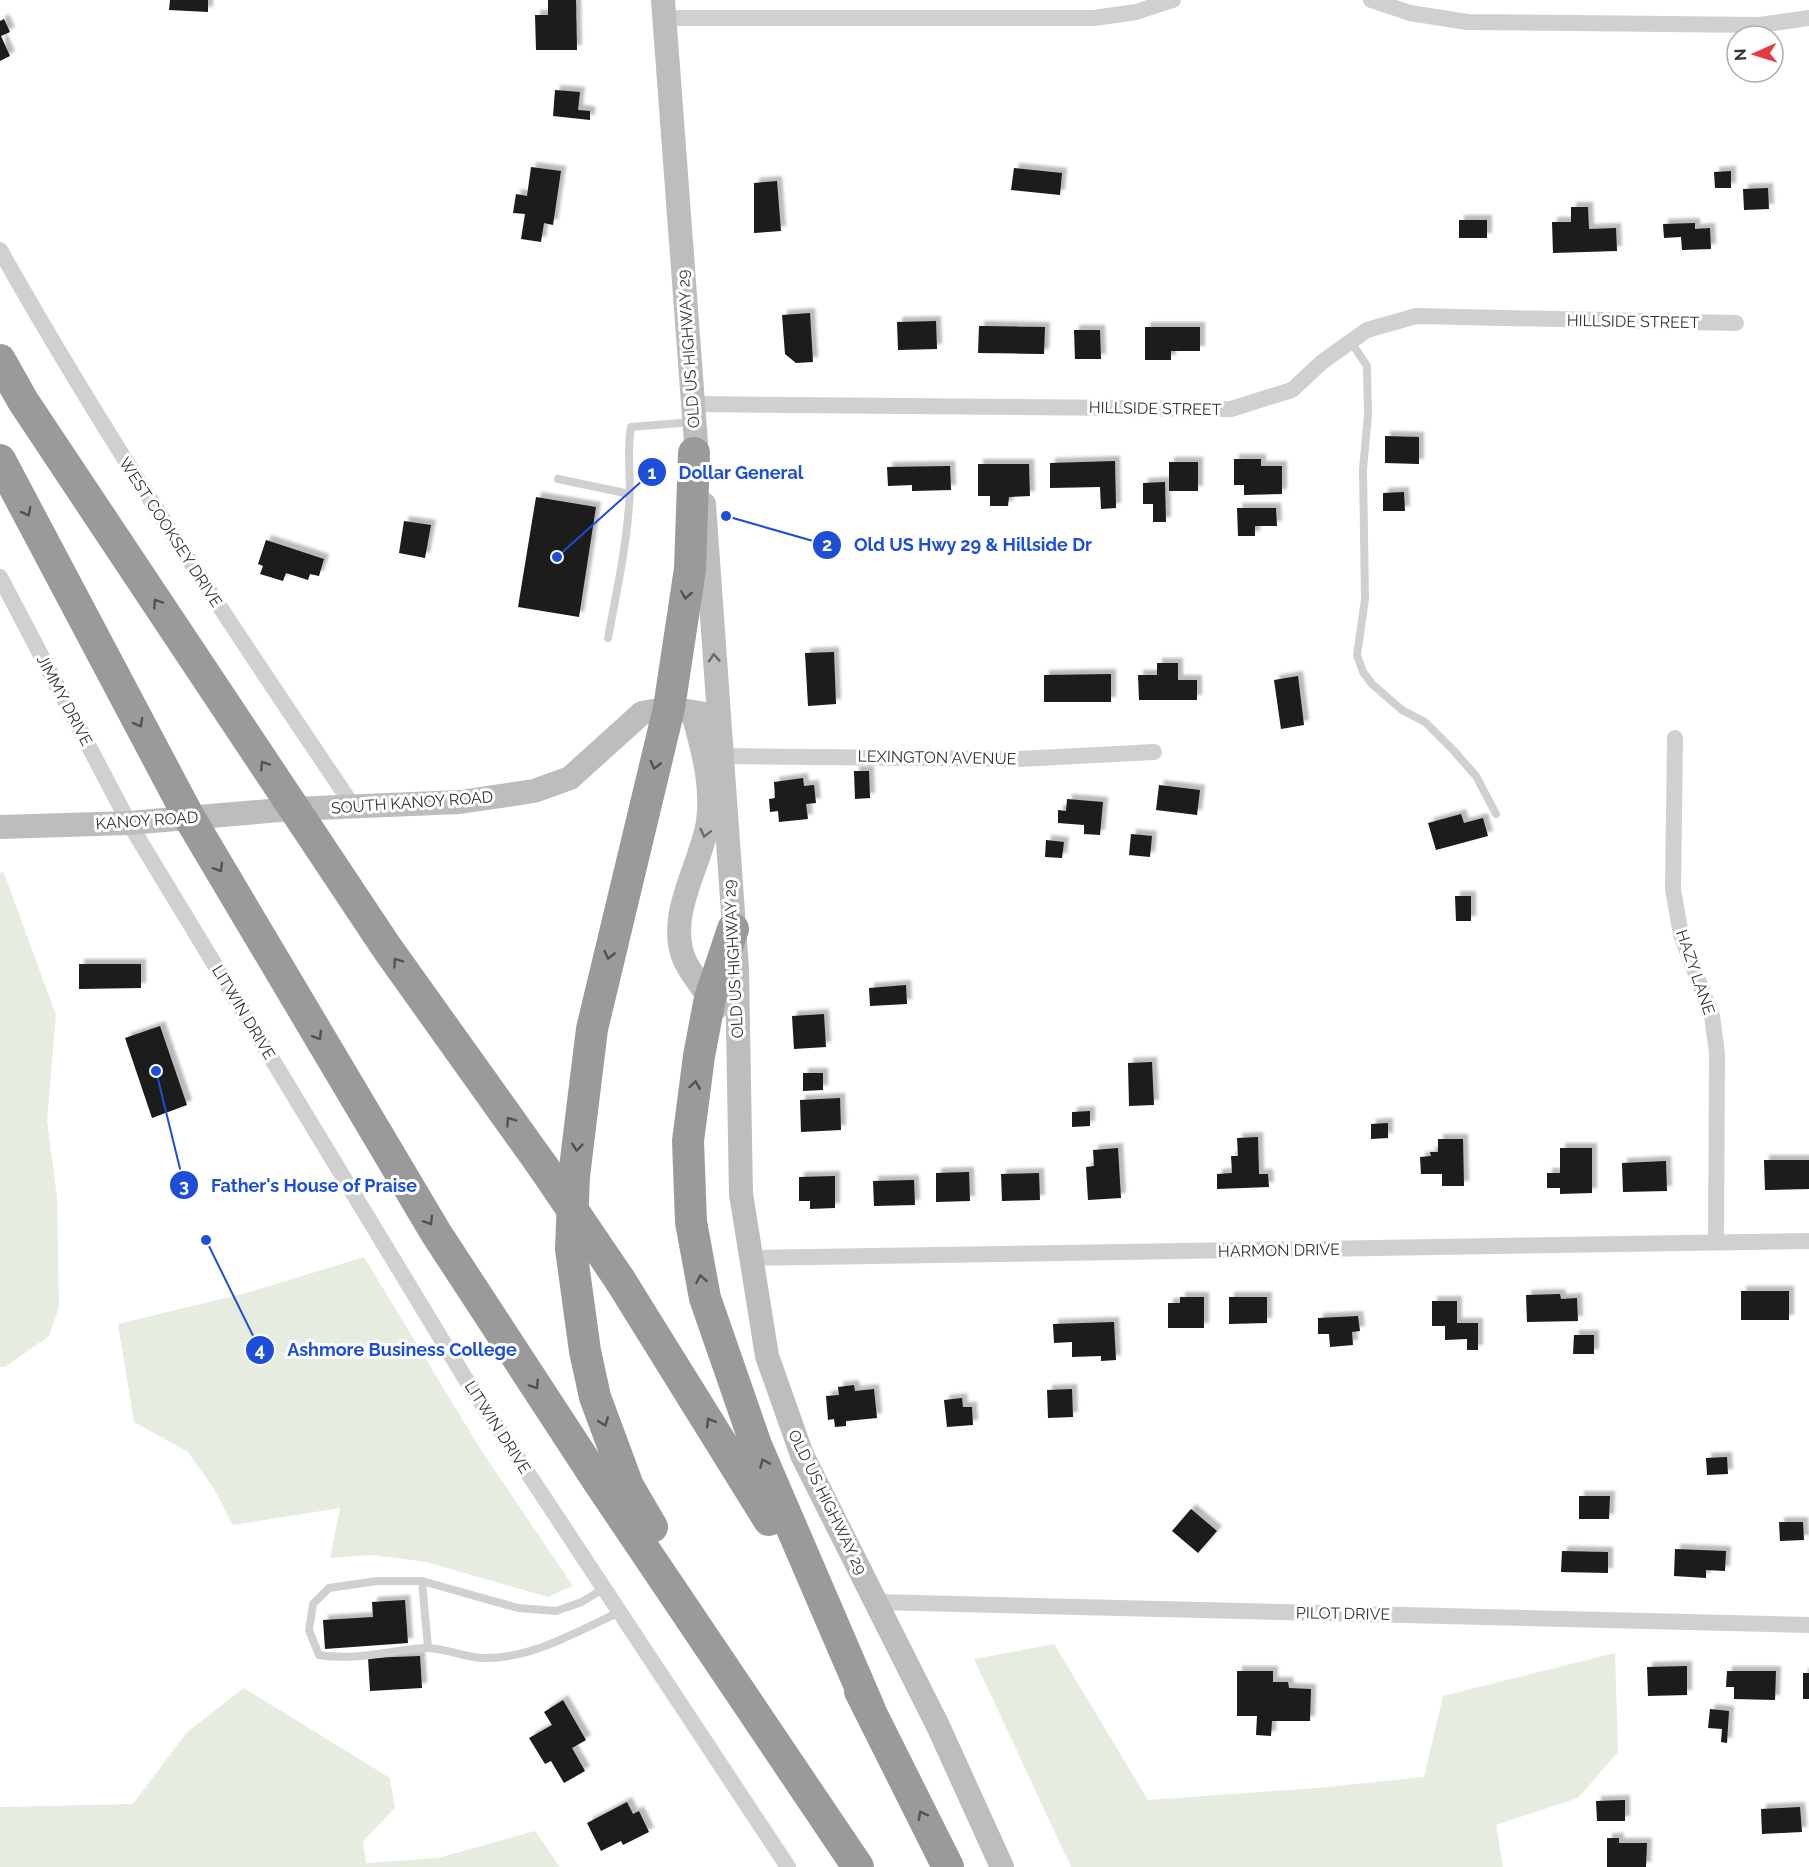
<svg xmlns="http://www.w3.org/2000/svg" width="1809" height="1867" viewBox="0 0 1809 1867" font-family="Raleway,sans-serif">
<defs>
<filter id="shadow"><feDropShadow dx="5" dy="-5" stdDeviation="1.5" flood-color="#0004"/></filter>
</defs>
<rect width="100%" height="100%" fill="#fff"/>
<path fill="#e6ecdf" d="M 0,872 L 4,873 L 56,1015 L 47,1121 L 57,1197 L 59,1307 L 49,1336 L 5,1367 L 0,1367 Z
M 364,1257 L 481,1450 L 573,1586 L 548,1597 L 426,1562 L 373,1555 L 330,1558 L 340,1508 L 233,1525 L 214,1489 L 188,1452 L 134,1422 L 118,1324 L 250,1292 Z
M 1054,1644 L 1148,1800 L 1317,1788 L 1424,1777 L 1443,1696 L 1615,1653 L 1618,1752 L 1578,1798 L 1496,1825 L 1503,1867 L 1071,1867 L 974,1659 Z
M 244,1688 L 390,1778 L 395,1808 L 363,1841 L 366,1863 L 438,1858 L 535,1831 L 560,1867 L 0,1867 L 0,1807 L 133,1804 L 187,1732 Z"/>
<path fill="#1a1a1a" filter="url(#shadow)" d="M 170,0 L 208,0 L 208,12 L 169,10 Z
M 548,0 L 576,0 L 577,50 L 536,50 L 535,15 L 548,15 Z
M 4,19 L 10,32 L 1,36 L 10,56 L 0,61 L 0,21 Z
M 555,90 L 580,92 L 578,110 L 590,111 L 590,120 L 553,116 Z
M 531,167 L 561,171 L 553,225 L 544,223 L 541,242 L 521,239 L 525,214 L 513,213 L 516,194 L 527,196 Z
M 1014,168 L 1062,173 L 1060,195 L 1011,190 Z
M 1731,171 L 1731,188 L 1715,188 L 1714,172 Z
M 777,181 L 781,231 L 754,233 L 754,183 Z
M 1768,188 L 1769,209 L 1744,210 L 1743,189 Z
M 1571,207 L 1588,207 L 1589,229 L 1616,228 L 1617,251 L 1553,253 L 1552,222 L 1571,222 Z
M 1459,220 L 1487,220 L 1487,238 L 1459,238 Z
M 1695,223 L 1695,229 L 1710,228 L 1711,249 L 1682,250 L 1681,237 L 1664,238 L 1663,224 Z
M 810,313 L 813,362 L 796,363 L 785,354 L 782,315 Z
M 936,321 L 937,349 L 898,350 L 897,322 Z
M 979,326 L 1045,327 L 1044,354 L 978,353 Z
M 1145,327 L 1200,327 L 1200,351 L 1171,351 L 1171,360 L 1145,360 Z
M 1074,330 L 1100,330 L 1101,359 L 1075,359 Z
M 1385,436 L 1419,437 L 1419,464 L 1385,463 Z
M 1234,459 L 1261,459 L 1261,466 L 1282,466 L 1282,494 L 1244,495 L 1244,485 L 1234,485 Z
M 1115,461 L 1116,508 L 1101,509 L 1100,487 L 1050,488 L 1050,463 Z
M 1169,462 L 1198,462 L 1198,491 L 1169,491 Z
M 978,464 L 1029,464 L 1030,496 L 1009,497 L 1008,506 L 990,506 L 990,496 L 978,496 Z
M 950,466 L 951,490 L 912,491 L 912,485 L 888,486 L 887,467 Z
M 1165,482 L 1166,522 L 1153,522 L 1153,504 L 1143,504 L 1143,483 Z
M 1404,492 L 1405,511 L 1383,511 L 1383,493 Z
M 536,497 L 596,507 L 579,617 L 518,607 Z
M 1237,508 L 1276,508 L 1277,526 L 1255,526 L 1255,536 L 1238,536 Z
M 404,521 L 431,525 L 425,558 L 399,553 Z
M 266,540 L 324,559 L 319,576 L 310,574 L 308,580 L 286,573 L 283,581 L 260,574 L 263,566 L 258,564 Z
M 834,652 L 836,704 L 808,706 L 805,653 Z
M 1157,663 L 1178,663 L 1178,680 L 1197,680 L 1197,700 L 1139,700 L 1138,675 L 1157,675 Z
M 1111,674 L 1111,702 L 1044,702 L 1044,675 Z
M 1298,676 L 1304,725 L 1281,729 L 1274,680 Z
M 854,771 L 869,771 L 870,798 L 855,799 Z
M 803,778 L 804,786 L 814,785 L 816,803 L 806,804 L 808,819 L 779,822 L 778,811 L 770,812 L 769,799 L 775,798 L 774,782 Z
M 1159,785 L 1200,790 L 1197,815 L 1156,810 Z
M 1067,799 L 1103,802 L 1100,835 L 1084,834 L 1084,825 L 1058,823 L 1058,810 L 1066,811 Z
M 1461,814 L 1464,823 L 1483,818 L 1488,836 L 1436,850 L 1428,823 Z
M 1131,834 L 1152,836 L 1150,857 L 1129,855 Z
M 1046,840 L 1064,842 L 1062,858 L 1045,857 Z
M 1455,896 L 1471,896 L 1471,921 L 1456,921 Z
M 79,964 L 141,964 L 141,988 L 79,989 Z
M 906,985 L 907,1004 L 870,1006 L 869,988 Z
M 824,1014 L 826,1047 L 794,1049 L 792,1016 Z
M 160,1026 L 187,1105 L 152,1118 L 125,1038 Z
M 1152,1062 L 1154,1105 L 1129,1106 L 1128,1063 Z
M 803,1073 L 823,1073 L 823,1090 L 803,1091 Z
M 840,1098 L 841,1130 L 801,1132 L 800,1100 Z
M 1090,1111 L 1090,1126 L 1072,1127 L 1072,1112 Z
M 1388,1123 L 1388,1138 L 1371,1139 L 1371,1124 Z
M 1258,1137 L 1259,1174 L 1268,1174 L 1269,1187 L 1217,1189 L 1217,1174 L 1232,1173 L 1231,1156 L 1238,1156 L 1237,1138 Z
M 1438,1139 L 1463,1139 L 1464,1186 L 1442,1186 L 1442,1174 L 1421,1174 L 1420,1157 L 1431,1156 L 1430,1152 L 1438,1152 Z
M 1118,1148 L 1121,1198 L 1088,1200 L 1086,1167 L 1094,1166 L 1093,1150 Z
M 1560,1148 L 1592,1148 L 1592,1193 L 1560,1194 L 1560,1188 L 1547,1188 L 1547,1173 L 1560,1173 Z
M 1764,1160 L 1809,1160 L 1809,1189 L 1765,1190 Z
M 1666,1161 L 1667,1191 L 1623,1192 L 1622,1163 Z
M 969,1172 L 970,1201 L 936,1202 L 936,1173 Z
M 1039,1173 L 1040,1200 L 1002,1201 L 1001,1174 Z
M 835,1176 L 835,1208 L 810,1209 L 810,1201 L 799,1201 L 799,1177 Z
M 914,1180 L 915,1205 L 874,1206 L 873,1181 Z
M 1741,1291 L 1789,1291 L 1789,1320 L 1741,1320 Z
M 1560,1294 L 1561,1299 L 1577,1298 L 1578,1321 L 1527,1322 L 1526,1295 Z
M 1180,1297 L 1204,1297 L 1204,1328 L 1168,1328 L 1168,1303 L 1180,1303 Z
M 1229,1297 L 1267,1297 L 1267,1323 L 1229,1324 Z
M 1432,1301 L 1457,1301 L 1457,1323 L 1478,1323 L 1478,1350 L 1467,1350 L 1467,1339 L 1445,1340 L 1445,1326 L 1432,1326 Z
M 1358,1316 L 1360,1331 L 1352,1332 L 1353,1345 L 1330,1347 L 1329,1334 L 1318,1334 L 1318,1318 Z
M 1114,1322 L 1116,1360 L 1101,1361 L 1101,1356 L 1072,1357 L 1072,1342 L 1054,1343 L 1053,1324 Z
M 1574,1335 L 1594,1335 L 1594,1354 L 1573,1354 Z
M 854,1385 L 855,1391 L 874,1389 L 877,1418 L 846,1421 L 846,1426 L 835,1427 L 834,1419 L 828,1420 L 826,1396 L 839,1395 L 838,1387 Z
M 1072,1389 L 1073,1417 L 1048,1418 L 1047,1390 Z
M 962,1398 L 963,1407 L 972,1407 L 973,1425 L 947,1427 L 944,1400 Z
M 1727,1457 L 1728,1474 L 1707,1475 L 1706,1458 Z
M 1579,1496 L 1610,1496 L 1609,1519 L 1579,1519 Z
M 1191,1509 L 1217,1531 L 1198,1553 L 1172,1531 Z
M 1779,1522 L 1803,1522 L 1804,1540 L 1780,1541 Z
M 1675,1549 L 1726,1551 L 1725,1571 L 1706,1570 L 1706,1578 L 1674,1576 Z
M 1562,1551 L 1608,1552 L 1608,1573 L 1561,1572 Z
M 405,1600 L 408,1643 L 325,1649 L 323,1620 L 373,1617 L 372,1602 Z
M 420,1656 L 422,1688 L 370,1691 L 368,1658 Z
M 1687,1666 L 1687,1695 L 1648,1696 L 1647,1667 Z
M 1237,1671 L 1273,1671 L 1273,1682 L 1288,1682 L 1289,1688 L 1311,1689 L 1310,1721 L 1272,1721 L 1271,1736 L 1256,1735 L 1257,1716 L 1237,1716 Z
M 1727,1671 L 1776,1671 L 1775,1700 L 1734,1699 L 1734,1687 L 1726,1687 Z
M 1803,1673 L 1809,1673 L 1809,1699 L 1803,1699 Z
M 563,1700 L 586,1740 L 572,1748 L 585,1771 L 564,1783 L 551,1761 L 545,1764 L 529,1738 L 552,1725 L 544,1712 Z
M 1710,1709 L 1729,1711 L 1727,1743 L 1721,1742 L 1722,1729 L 1708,1728 Z
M 1625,1800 L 1625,1821 L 1597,1821 L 1596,1801 Z
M 627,1802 L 633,1814 L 639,1811 L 649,1832 L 623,1845 L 621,1841 L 601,1851 L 587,1823 Z
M 1800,1807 L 1802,1832 L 1762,1834 L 1761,1809 Z
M 1607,1838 L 1619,1838 L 1619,1843 L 1647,1843 L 1646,1867 L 1607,1867 Z"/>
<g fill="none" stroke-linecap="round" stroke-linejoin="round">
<path stroke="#d0d0d0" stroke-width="8" d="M 1351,342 L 1367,366 L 1368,415 L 1363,469 L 1365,599 L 1357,655 L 1363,672 L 1372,684 L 1402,710 L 1425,722 L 1454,751 L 1476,776 L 1496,814
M 558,479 L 630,494
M 608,638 C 616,594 626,550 629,505 C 632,479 626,453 631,427 L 693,422
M 422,1581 L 428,1648
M 604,1588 L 582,1602 L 556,1611 L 518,1608 L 422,1581 L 377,1581 L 329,1588 L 313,1604 L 309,1630 L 319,1655 C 353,1661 389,1651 423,1648 C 443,1647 463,1657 482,1658 C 530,1660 577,1631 620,1612"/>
<path stroke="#d0d0d0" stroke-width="16" d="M 1371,0 L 1410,13 L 1467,22 L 1759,25 L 1809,18
M 665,18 L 1094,18 L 1136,12 L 1173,0
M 0,250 C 108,442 230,624 353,806
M 692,404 L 1231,409 L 1292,390 L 1322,362 L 1367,330 L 1416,316 L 1736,323
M 0,577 L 129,823 L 465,1378 L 788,1867
M 1675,738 L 1673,889 L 1681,935 L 1712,1016 L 1717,1053 L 1716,1242
M 721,756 L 1019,759 L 1154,752
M 750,1258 L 1809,1241
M 877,1602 L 1809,1625"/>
<path stroke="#bdbdbd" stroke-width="24" d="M 663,0 L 698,470
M 704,504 L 737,969 L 741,1194 L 767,1356 L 802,1455 L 938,1726 L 1002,1867
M 693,714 C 703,750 713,785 708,822 C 701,866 665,916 685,961 C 693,977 706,993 717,1007
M 0,827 L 129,823 L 293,809 L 460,802 L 534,791 L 570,778 L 642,713 L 669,708 L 718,716"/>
<path stroke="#9a9a9a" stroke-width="32" d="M 0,360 L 23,401 L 387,948 L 544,1168
M 0,460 L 189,817 L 436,1233 L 598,1481 L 858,1867
M 733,929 L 710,998 L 699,1056 L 688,1141 L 691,1222 L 705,1298 L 756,1445 L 870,1710
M 620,1280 L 769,1520
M 652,1527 L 628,1486 L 595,1397 L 585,1351 L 571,1249 L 574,1176 L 592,1029 L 669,708 L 690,569 L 694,453
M 860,1691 L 948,1867"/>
<path stroke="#9a9a9a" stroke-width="32" d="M 544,1168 L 620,1280"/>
</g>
<defs><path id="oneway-chevron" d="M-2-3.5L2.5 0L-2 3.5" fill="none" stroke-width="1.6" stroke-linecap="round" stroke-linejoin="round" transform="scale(1.5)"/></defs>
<g stroke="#525252">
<use href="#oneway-chevron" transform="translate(27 512) rotate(62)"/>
<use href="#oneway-chevron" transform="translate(686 595) rotate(99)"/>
<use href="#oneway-chevron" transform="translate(157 603) rotate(-124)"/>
<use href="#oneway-chevron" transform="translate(139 723) rotate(62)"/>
<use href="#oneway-chevron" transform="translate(264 765) rotate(-123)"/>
<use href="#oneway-chevron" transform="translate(655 765) rotate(104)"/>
<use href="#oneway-chevron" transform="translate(219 868) rotate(59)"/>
<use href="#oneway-chevron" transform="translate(609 955) rotate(103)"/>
<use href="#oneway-chevron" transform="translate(397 962) rotate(-125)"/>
<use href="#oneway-chevron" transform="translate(318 1036) rotate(59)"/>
<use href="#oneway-chevron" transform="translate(695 1085) rotate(-82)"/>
<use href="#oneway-chevron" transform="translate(510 1121) rotate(-125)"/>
<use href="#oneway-chevron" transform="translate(577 1147) rotate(96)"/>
<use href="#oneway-chevron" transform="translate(429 1221) rotate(59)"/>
<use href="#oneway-chevron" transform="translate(701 1279) rotate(-101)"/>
<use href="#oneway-chevron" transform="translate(535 1385) rotate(57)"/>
<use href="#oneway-chevron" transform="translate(604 1422) rotate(69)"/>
<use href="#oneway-chevron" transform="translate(710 1422) rotate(-122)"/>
<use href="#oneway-chevron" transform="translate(764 1463) rotate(-113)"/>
<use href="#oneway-chevron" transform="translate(922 1815) rotate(-117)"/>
</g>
<g stroke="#6a6a6a">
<use href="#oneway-chevron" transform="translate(714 658) rotate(-94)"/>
<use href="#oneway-chevron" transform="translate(705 833) rotate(104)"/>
</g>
<g text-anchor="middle" stroke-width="6" stroke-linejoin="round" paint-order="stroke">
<g font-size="16" fill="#333" stroke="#fff">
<text transform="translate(1633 321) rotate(1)" y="6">HILLSIDE STREET</text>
<text transform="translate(688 349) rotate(-94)" y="6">OLD US HIGHWAY 29</text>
<text transform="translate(1155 408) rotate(1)" y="6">HILLSIDE STREET</text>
<text transform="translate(171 532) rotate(57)" y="6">WEST COOKSEY DRIVE</text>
<text transform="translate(65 700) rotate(62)" y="6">JIMMY DRIVE</text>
<text transform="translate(937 757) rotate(1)" y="6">LEXINGTON AVENUE</text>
<text transform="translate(412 802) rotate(-4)" y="6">SOUTH KANOY ROAD</text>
<text transform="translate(147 820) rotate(-4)" y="6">KANOY ROAD</text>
<text transform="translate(733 959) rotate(-93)" y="6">OLD US HIGHWAY 29</text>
<text transform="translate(1696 972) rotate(71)" y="6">HAZY LANE</text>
<text transform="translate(244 1012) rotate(59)" y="6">LITWIN DRIVE</text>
<text transform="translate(1279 1250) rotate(-1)" y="6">HARMON DRIVE</text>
<text transform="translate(498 1427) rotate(57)" y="6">LITWIN DRIVE</text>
<text transform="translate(828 1502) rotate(64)" y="6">OLD US HIGHWAY 29</text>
<text transform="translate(1343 1613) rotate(1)" y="6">PILOT DRIVE</text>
</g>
</g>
<path fill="none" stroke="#1d4ed8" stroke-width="2" d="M557 557L652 472M726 516L827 545M156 1071L184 1185M206 1240L260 1350"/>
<g fill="#1d4ed8" stroke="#fff" stroke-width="2">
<circle cx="557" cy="557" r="6"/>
<circle cx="726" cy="516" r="6"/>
<circle cx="156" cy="1071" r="6"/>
<circle cx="206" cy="1240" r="6"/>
<circle cx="652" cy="472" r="15"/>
<circle cx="827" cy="545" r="15"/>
<circle cx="184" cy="1185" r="15"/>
<circle cx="260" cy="1350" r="15"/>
</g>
<g font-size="18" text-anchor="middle" font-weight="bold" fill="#fff">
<text x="652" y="479">1</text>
<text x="827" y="551">2</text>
<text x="184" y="1192">3</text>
<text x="260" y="1356">4</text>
</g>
<g font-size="18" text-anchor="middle" font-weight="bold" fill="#1d4ed8" stroke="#fff" stroke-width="6" stroke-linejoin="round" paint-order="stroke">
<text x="741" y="479">Dollar General</text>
<text x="973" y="551">Old US Hwy 29 &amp; Hillside Dr</text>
<text x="314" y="1192">Father's House of Praise</text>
<text x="402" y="1356">Ashmore Business College</text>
</g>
<g transform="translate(1755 54) rotate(267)"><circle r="28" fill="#ffffff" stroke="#adadad" stroke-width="1.5"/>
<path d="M0-4.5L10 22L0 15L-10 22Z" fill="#e63946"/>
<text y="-9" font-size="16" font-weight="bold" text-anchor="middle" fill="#333333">N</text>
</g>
</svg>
